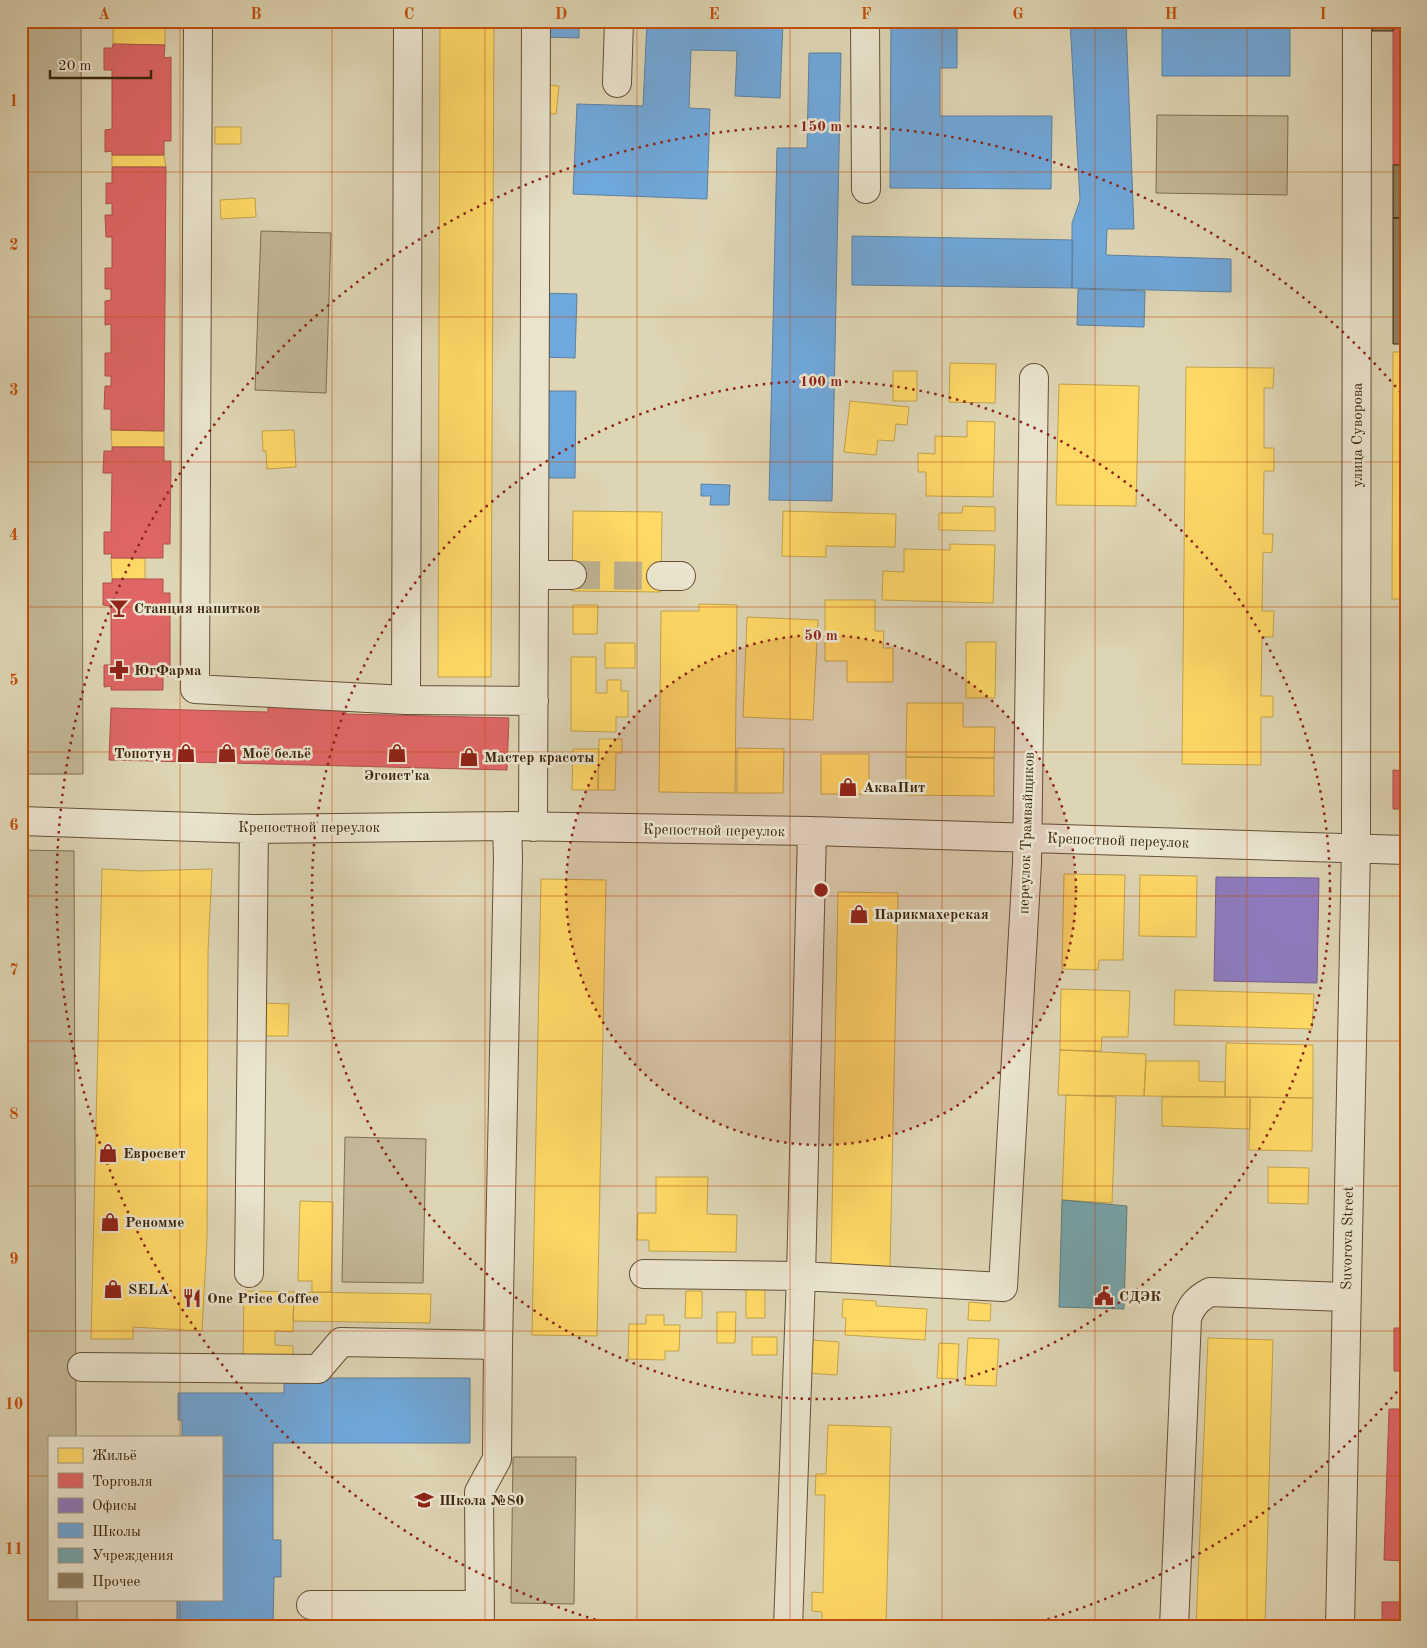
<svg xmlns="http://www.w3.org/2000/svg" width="1427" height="1648" viewBox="0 0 1427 1648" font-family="'Old Standard TT',serif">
<rect width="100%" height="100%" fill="#ded5b4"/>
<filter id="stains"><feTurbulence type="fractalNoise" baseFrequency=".004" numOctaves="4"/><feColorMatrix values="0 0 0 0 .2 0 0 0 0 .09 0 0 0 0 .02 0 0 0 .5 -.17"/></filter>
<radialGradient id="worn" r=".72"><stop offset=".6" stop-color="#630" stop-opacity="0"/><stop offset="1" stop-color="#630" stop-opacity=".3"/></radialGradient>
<path fill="#c2b797" stroke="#7e6e52" d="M 21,21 L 81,21 L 83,774 L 21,774 Z
M 1157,115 L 1288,116 L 1287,195 L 1156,193 Z
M 261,231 L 331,233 L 326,393 L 255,390 Z
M 21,850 L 74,851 L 76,1437 L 49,1437 L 49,1599 L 77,1599 L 77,1627 L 21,1627 Z
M 345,1137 L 426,1139 L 423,1283 L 342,1282 Z
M 513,1457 L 576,1457 L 574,1604 L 511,1603 Z"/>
<path fill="#ffd966" stroke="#c4a34b" d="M 106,21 L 165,21 L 165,26 L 113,26 L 113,22 Z
M 440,21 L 494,21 L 491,677 L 438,677 Z
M 113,26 L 165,26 L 165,45 L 113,44 Z
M 545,85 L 559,86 L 556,114 L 542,113 Z
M 215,127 L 241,127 L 241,144 L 215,144 Z
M 112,155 L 164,155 L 166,167 L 112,167 Z
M 255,198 L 256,217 L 221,219 L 220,200 Z
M 1393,352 L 1406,352 L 1406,599 L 1392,599 Z
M 950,363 L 996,364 L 995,403 L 949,402 Z
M 1186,367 L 1274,368 L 1273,388 L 1264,388 L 1264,448 L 1274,448 L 1274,471 L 1264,471 L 1263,534 L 1273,534 L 1272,553 L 1263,552 L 1262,611 L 1274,611 L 1273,637 L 1262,637 L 1261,696 L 1273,696 L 1273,717 L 1261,717 L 1261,765 L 1182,764 Z
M 893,371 L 917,371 L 917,401 L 893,401 Z
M 1059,384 L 1139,386 L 1136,506 L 1056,505 Z
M 850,401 L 909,407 L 907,425 L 896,424 L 894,441 L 878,440 L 876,455 L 844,452 Z
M 967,421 L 995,422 L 993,497 L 926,496 L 926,472 L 918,472 L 918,453 L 935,454 L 935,436 L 967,437 Z
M 111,430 L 164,431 L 164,447 L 112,447 Z
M 294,430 L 296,467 L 267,469 L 266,451 L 263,451 L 262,431 Z
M 963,506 L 995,507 L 995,531 L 939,530 L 939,513 L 962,513 Z
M 573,511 L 662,512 L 661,592 L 572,591 Z
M 783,511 L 896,514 L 895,547 L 826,546 L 826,557 L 782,556 Z
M 950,544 L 995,545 L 993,603 L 882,600 L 883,571 L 904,572 L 904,549 L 950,550 Z
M 111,558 L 145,558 L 145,579 L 112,579 Z
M 825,600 L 875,600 L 875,631 L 884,631 L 883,648 L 893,648 L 893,682 L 847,682 L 847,661 L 825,661 Z
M 699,604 L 737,605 L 735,793 L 659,792 L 661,611 L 699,611 Z
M 573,605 L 598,605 L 597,634 L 573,634 Z
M 747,617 L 818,620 L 813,720 L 743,717 Z
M 966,642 L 996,642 L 995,698 L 966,698 Z
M 605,643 L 635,643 L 635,668 L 605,668 Z
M 571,657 L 596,657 L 596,693 L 607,693 L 607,680 L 621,680 L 621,691 L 628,691 L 628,717 L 616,717 L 616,732 L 571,731 Z
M 907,703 L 963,703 L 963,727 L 995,727 L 994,758 L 906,757 Z
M 599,739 L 622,739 L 622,753 L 616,753 L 615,790 L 598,790 Z
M 737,748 L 784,749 L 783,793 L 737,793 Z
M 573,749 L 599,749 L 598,790 L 572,790 Z
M 821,754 L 869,754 L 869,794 L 821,794 Z
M 906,757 L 994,758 L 994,796 L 906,795 Z
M 102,869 L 140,871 L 212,869 L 208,953 L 207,1238 L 202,1331 L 133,1327 L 133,1339 L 91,1339 Z
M 1064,874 L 1125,875 L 1123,960 L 1099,960 L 1098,970 L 1062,969 Z
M 1140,875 L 1197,876 L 1196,937 L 1139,936 Z
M 541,879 L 606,880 L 597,1336 L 532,1335 Z
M 838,892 L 898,893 L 890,1267 L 831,1266 Z
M 1403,902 L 1406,902 L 1406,1250 L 1403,1250 Z
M 1061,989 L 1130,991 L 1128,1037 L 1102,1037 L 1101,1051 L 1060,1050 Z
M 1175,990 L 1314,994 L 1312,1029 L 1174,1025 Z
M 263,1003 L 289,1004 L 288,1036 L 263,1036 Z
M 1226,1043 L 1313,1045 L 1313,1098 L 1225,1097 Z
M 1060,1050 L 1146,1054 L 1144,1096 L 1058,1095 Z
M 1146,1061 L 1199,1061 L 1199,1081 L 1225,1082 L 1225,1097 L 1144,1096 Z
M 1066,1095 L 1116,1097 L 1112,1203 L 1062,1200 Z
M 1162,1097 L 1250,1097 L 1250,1129 L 1162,1126 Z
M 1250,1097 L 1313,1098 L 1312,1151 L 1249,1150 Z
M 1268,1167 L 1309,1168 L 1308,1204 L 1268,1203 Z
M 656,1177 L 708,1177 L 707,1214 L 737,1215 L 736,1252 L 649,1251 L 649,1240 L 637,1240 L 638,1213 L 656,1213 Z
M 300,1201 L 333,1202 L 331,1292 L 312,1292 L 312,1281 L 298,1281 Z
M 746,1288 L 765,1288 L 765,1318 L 746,1318 Z
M 244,1291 L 294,1292 L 293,1332 L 275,1331 L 275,1345 L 293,1346 L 293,1362 L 243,1361 Z
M 686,1291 L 702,1291 L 702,1318 L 685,1318 Z
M 294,1292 L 431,1294 L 430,1323 L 293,1321 Z
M 843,1299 L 876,1301 L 876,1306 L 927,1309 L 925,1340 L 845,1335 L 846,1318 L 842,1317 Z
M 969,1302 L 991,1304 L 990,1321 L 968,1320 Z
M 717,1312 L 736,1312 L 735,1343 L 717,1343 Z
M 646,1315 L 664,1315 L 664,1325 L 680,1325 L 679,1351 L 665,1351 L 665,1360 L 628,1359 L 629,1324 L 646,1324 Z
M 752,1337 L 777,1337 L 777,1355 L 752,1355 Z
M 968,1338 L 999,1339 L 996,1386 L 965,1385 Z
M 1208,1338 L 1273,1340 L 1265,1627 L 1196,1627 Z
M 811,1340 L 839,1342 L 837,1375 L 808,1373 Z
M 939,1343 L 959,1344 L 957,1379 L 937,1378 Z
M 828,1425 L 891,1427 L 886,1627 L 822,1627 L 822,1612 L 812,1611 L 812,1592 L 823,1593 L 825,1495 L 815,1495 L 816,1474 L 826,1474 Z"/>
<path fill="#e06666" stroke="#ae524b" d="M 1393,21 L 1406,21 L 1406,165 L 1393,165 Z
M 113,44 L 165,45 L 164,58 L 171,57 L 171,141 L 164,141 L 164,155 L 112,155 L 112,151 L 105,152 L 105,130 L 112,129 L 112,70 L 104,70 L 104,48 L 112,48 Z
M 112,167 L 166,167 L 164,431 L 111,430 L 111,409 L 104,409 L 105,386 L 111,386 L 111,376 L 105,376 L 105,353 L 111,353 L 111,324 L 105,325 L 105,301 L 111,300 L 111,289 L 105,289 L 105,268 L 112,268 L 112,237 L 106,237 L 105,215 L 112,215 L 112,203 L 106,204 L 106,183 L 112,183 Z
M 112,447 L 164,447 L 164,461 L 171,461 L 170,544 L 163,544 L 163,558 L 111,558 L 112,554 L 104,554 L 104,532 L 111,532 L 112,473 L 103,473 L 104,451 L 112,451 Z
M 112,579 L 163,579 L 163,593 L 170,593 L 170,676 L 163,676 L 163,690 L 111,690 L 111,686 L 104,687 L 104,665 L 111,665 L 111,606 L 103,605 L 103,583 L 112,583 Z
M 268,702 L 346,704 L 346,714 L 509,718 L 507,770 L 109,760 L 111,708 L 268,712 Z
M 1393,770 L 1406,771 L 1406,809 L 1393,809 Z
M 1394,1328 L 1406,1328 L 1406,1371 L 1394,1371 Z
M 1389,1409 L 1406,1409 L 1406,1561 L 1384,1560 Z
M 1403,1561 L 1406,1561 L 1406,1602 L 1402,1602 Z
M 1382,1602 L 1406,1602 L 1406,1627 L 1382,1627 Z"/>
<path fill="#8e7cc3" stroke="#75628c" d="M 1216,877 L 1319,878 L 1317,983 L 1214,981 Z
M 1403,902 L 1406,902 L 1406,1275 L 1403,1275 Z"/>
<path fill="#6fa8dc" stroke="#5f819e" d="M 541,21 L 579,21 L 579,38 L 541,37 Z
M 647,21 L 783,21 L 780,98 L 735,96 L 737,51 L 691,50 L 689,108 L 710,109 L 707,199 L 573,194 L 577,104 L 643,106 Z
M 891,21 L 957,21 L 957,68 L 940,68 L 940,116 L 1052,116 L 1051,189 L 890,188 Z
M 1070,21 L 1126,21 L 1134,229 L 1107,229 L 1106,255 L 1231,259 L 1231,292 L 1072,288 L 1072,223 L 1080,200 Z
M 1162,21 L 1290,21 L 1290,76 L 1162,76 Z
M 809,53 L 841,53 L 832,501 L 769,500 L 777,148 L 807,148 Z
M 852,236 L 1073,240 L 1072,288 L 852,285 Z
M 1078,289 L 1145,291 L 1144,327 L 1077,325 Z
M 542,293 L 577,294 L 575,358 L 541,357 Z
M 542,391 L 576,391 L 575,478 L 541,478 Z
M 701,484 L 730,485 L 729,505 L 710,505 L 711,496 L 701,496 Z
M 284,1378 L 470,1378 L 470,1443 L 273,1443 L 273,1540 L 281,1540 L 281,1577 L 274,1577 L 273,1627 L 187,1627 L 187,1625 L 177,1625 L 177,1599 L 221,1599 L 221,1437 L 182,1437 L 182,1420 L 178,1420 L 178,1393 L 284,1393 Z"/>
<path fill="#76a5af" stroke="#647f7e" d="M 1062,1200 L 1127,1206 L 1124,1309 L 1059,1307 Z"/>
<path fill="#908163" stroke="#3b250c" d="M 1372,21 L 1393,21 L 1393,31 L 1372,31 Z
M 1393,165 L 1406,165 L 1406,218 L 1393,218 Z
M 1393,218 L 1406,218 L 1406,344 L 1393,344 Z"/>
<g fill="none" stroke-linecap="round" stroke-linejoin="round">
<path stroke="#bdb292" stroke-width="28" stroke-dasharray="28 14" stroke-linecap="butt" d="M 572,575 L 661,576"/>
<g stroke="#645136" stroke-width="30">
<path id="minor" d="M 198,21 L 195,689 L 406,700 L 534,701
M 865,21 L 866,189
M 617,83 L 619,21
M 535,575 L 572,575
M 661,576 L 681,576
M 406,700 L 408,21
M 21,821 L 254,829 L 507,826 L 812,831 L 1406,850
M 533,827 L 536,21
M 249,1273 L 254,829
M 644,1274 L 801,1276 L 1003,1287 L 1027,863 L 1034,378
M 498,1345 L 508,858 L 507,826
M 82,1367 L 318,1369 L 341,1342 L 498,1345 L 497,1459 L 479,1492 L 480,1627
M 311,1605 L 480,1605
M 788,1627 L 801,1276 L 812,831
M 1174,1627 L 1187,1318 C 1192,1305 1197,1299 1210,1292 L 1346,1297
M 1340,1627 L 1356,848 L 1357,21"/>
</g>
<use href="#minor" stroke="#eae4ce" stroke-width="28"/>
</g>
<path fill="none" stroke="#c54f0c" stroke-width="1" stroke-opacity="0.55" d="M 180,21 L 180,1437M 332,21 L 332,1627M 485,21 L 485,1627M 637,21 L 637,1627M 790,21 L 790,1627M 942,21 L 942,1627M 1095,21 L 1095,1627M 1247,21 L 1247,1627M 21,172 L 1406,172M 21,317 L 1406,317M 21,462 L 1406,462M 21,607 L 1406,607M 21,752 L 1406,752M 21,896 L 1406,896M 21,1041 L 1406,1041M 21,1186 L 1406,1186M 21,1331 L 1406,1331M 21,1476 L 49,1476M 221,1476 L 1406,1476M 180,1599 L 180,1627"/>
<circle cx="821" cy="890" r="255" fill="#8f2418" fill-opacity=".12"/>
<g fill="none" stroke="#8f2418" stroke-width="2.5" stroke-dasharray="2.5 5">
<circle cx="821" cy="890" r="255"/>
<circle cx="821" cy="890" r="509"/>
<path d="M1402 1386A764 764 0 0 1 1025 1626M617 1626A764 764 0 1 1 1402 394"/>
</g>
<defs>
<g id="bar-bare" transform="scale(1.5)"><path d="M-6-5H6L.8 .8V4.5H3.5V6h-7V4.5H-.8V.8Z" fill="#8f2418" stroke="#eae4ce" stroke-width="2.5" paint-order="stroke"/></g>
<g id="pharmacy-bare" transform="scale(1.5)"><path d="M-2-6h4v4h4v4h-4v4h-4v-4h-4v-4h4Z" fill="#8f2418" stroke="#eae4ce" stroke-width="2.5" paint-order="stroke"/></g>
<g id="shop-bare" transform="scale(1.5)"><path d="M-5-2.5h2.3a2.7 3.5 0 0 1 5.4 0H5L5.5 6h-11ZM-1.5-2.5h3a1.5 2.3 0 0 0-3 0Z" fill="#8f2418" stroke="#eae4ce" stroke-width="2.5" paint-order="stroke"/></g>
<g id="civic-bare" transform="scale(1.5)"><path d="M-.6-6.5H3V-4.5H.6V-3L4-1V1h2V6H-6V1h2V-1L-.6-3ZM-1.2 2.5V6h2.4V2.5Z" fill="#8f2418" stroke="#eae4ce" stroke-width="2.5" paint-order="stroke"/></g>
<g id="restaurant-bare" transform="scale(1.5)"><path d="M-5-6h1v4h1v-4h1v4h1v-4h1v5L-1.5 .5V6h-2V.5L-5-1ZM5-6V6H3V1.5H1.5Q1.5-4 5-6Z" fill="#8f2418" stroke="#eae4ce" stroke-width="2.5" paint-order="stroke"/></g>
<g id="school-bare" transform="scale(1.5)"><path d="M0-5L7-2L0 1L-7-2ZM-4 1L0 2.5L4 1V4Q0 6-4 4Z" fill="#8f2418" stroke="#eae4ce" stroke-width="2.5" paint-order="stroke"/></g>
</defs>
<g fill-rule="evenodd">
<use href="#bar-bare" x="119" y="608"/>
<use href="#pharmacy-bare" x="119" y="670"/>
<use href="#shop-bare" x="186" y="753"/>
<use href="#shop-bare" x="227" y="753"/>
<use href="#shop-bare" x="397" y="753"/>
<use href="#shop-bare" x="469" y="757"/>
<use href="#shop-bare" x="848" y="787"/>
<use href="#shop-bare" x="859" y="914"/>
<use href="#shop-bare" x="108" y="1153"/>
<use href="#shop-bare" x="110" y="1222"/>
<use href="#shop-bare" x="113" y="1289"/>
<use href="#civic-bare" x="1104" y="1296"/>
<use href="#restaurant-bare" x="192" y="1298"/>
<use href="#school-bare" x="424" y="1500"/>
</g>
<g text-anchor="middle" stroke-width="5" stroke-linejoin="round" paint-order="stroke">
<g font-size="15" fill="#3b250c" stroke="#eae4ce">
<text transform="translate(1357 435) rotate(-90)" y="5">улица Суворова</text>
<text x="309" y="832">Крепостной переулок</text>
<text transform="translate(714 830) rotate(1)" y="5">Крепостной переулок</text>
<text transform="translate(1026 833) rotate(-88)" y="5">переулок Трамвайщиков</text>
<text transform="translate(1118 840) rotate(2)" y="5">Крепостной переулок</text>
<text transform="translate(1347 1238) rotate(-89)" y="5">Suvorova Street</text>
</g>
<g font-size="15" font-weight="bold" fill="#3b250c" stroke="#eae4ce" text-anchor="start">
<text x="134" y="613">Станция напитков</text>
<text x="134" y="675">ЮгФарма</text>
<text x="171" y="758" text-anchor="end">Топотун</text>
<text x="242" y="758">Моё бельё</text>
<text x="484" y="762">Мастер красоты</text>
<text x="397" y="780" text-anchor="middle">Эгоист'ка</text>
<text x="863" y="792">АкваПит</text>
<text x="874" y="919">Парикмахерская</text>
<text x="123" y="1158">Евросвет</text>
<text x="125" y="1227">Реномме</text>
<text x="128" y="1294">SELA</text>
<text x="1119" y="1301">СДЭК</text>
<text x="207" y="1303">One Price Coffee</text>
<text x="439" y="1505">Школа №80</text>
</g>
</g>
<circle cx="821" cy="890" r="8" fill="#8f2418" stroke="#eae4ce" stroke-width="2.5"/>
<g font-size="15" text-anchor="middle" font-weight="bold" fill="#8f2418" stroke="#eae4ce" stroke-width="5" stroke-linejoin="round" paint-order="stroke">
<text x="821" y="131">150 m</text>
<text x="821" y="386">100 m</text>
<text x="821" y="640">50 m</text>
</g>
<rect width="1427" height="1648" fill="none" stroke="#ded5b4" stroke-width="55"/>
<rect x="48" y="1436" width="175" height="165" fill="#eae4ce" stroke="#a49880"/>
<rect x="58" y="1448" width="25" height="15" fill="#ffd966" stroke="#a49880"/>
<text x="92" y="1460" font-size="15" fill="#3b250c">Жильё</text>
<rect x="58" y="1473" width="25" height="15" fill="#e06666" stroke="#a49880"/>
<text x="92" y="1486" font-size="15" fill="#3b250c">Торговля</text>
<rect x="58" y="1498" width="25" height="15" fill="#8e7cc3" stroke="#a49880"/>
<text x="92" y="1510" font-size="15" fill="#3b250c">Офисы</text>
<rect x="58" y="1523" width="25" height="15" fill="#6fa8dc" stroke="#a49880"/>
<text x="92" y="1536" font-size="15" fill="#3b250c">Школы</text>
<rect x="58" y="1548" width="25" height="15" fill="#76a5af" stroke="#a49880"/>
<text x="92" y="1560" font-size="15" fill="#3b250c">Учреждения</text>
<rect x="58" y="1573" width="25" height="15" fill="#908163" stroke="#a49880"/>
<text x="92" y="1586" font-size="15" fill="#3b250c">Прочее</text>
<path d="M50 70v8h101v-8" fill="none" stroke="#3b250c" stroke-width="2.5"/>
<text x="58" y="70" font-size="15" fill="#3b250c" stroke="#eae4ce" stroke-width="4" paint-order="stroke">20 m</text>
<rect x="28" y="28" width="1372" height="1592" fill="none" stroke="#c54f0c" stroke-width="2"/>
<g font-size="16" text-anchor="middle" font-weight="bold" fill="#c54f0c">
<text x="104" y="19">A</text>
<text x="256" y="19">B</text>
<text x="409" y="19">C</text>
<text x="561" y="19">D</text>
<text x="714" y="19">E</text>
<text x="866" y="19">F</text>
<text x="1018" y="19">G</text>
<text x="1171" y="19">H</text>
<text x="1323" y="19">I</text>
<text x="14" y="106">1</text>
<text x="14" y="250">2</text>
<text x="14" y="395">3</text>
<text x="14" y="540">4</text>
<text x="14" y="685">5</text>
<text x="14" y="830">6</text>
<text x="14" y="975">7</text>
<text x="14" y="1119">8</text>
<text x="14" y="1264">9</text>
<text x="14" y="1409">10</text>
<text x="14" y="1554">11</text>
</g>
<rect width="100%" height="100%" filter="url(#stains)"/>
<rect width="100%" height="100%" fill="url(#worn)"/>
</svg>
